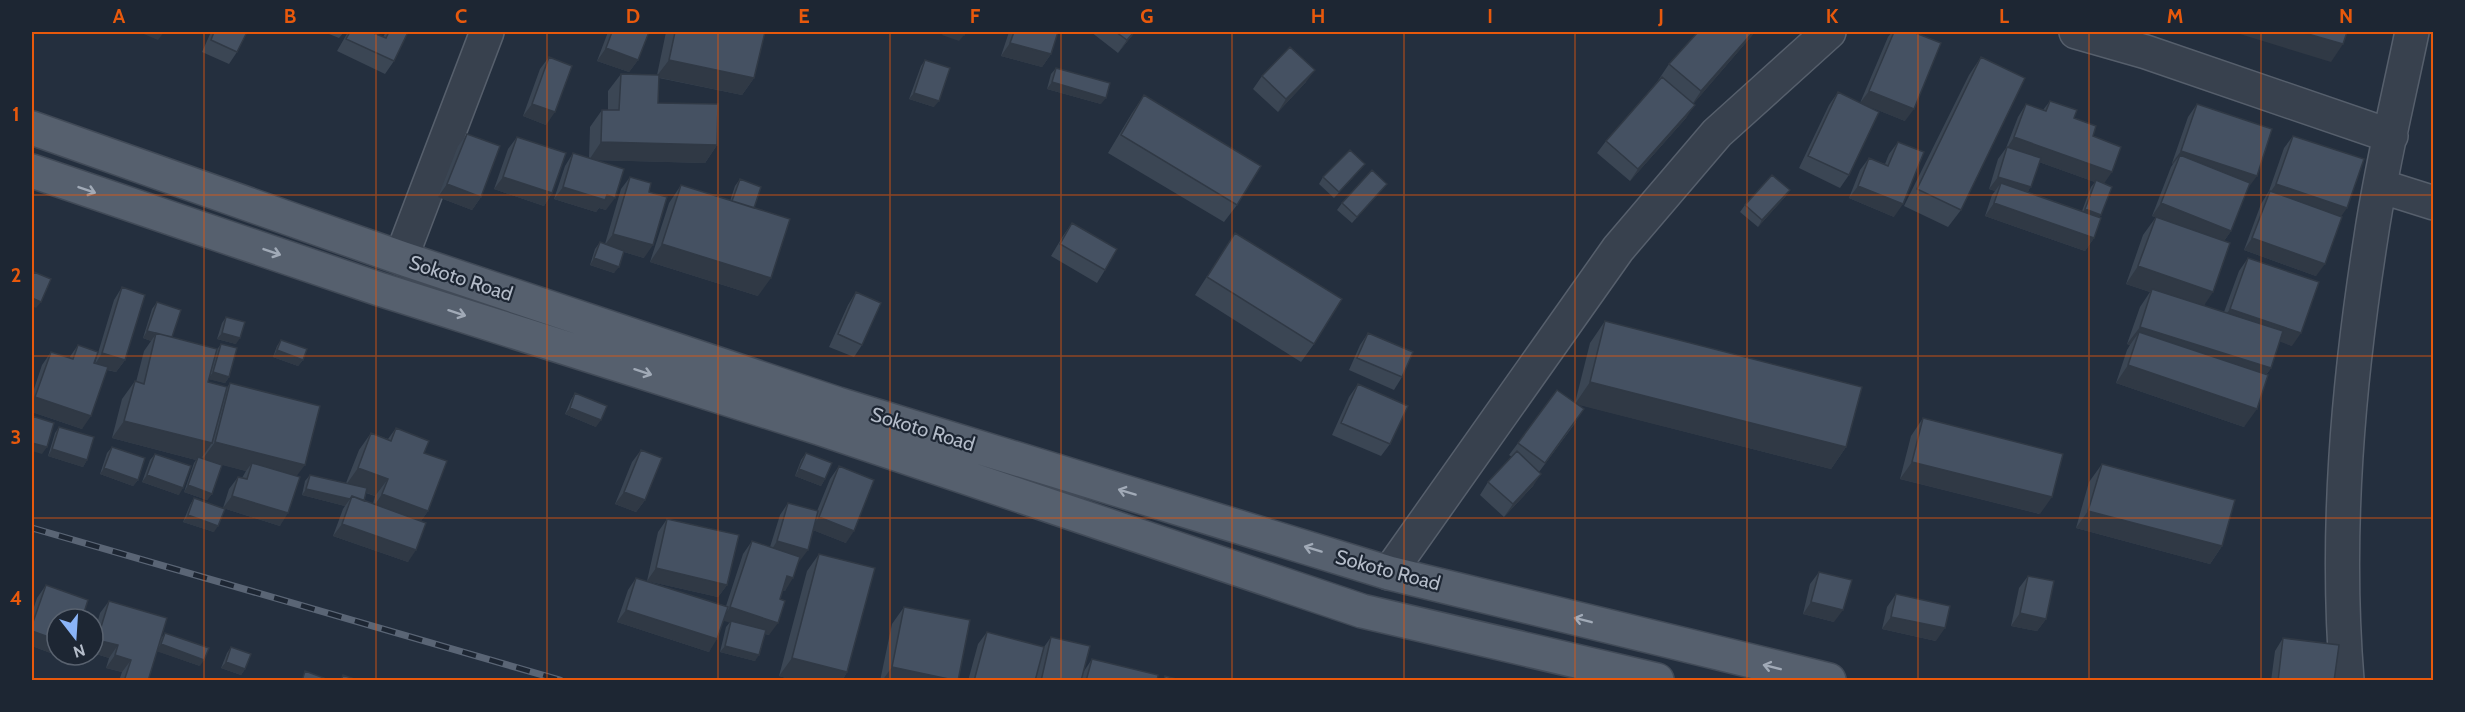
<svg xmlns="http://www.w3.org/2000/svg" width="2465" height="712" viewBox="0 0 2465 712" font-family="Cabin,sans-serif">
<rect width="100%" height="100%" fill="#242f3e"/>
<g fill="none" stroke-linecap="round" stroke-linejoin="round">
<g stroke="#565f6c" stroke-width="36">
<path id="minor" d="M 2076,32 L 2146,52 L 2391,136
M 2380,186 L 2434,203
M 401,258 L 487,32
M 1389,573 L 1618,249 L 1717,133 L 1829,32
M 2347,680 C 2335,532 2348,383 2371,237 C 2381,168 2398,100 2412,32"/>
</g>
<g stroke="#414a57" stroke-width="36">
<path id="major" d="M 32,128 L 401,258 L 838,404 L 1389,573 L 1829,680
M 32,171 L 379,289 L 819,428 L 1362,611 L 1657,680"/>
</g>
<use href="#minor" stroke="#38414e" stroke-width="33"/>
<use href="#major" stroke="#56606e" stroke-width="33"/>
<g stroke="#5a6575" stroke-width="7">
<path id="rail" d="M 32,528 L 560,680"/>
</g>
<use href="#rail" stroke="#1d2633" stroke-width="4.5" stroke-dasharray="14" stroke-linecap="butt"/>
</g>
<path fill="#3b4654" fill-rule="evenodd" d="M 211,32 L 247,32 L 237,52 L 229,64 L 202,52 Z
M 324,32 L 344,32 L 339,38 Z
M 348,32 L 371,32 L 383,37 L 386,32 L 408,32 L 394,61 L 385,74 L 337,51 Z
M 608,32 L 649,32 L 638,60 L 629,72 L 597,61 Z
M 666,32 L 765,32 L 754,78 L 742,95 L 659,78 L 658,103 L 717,145 L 705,163 L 595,160 L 606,210 L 599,208 L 596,212 L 554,199 L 565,166 L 573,153 L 589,158 L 590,127 L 602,110 L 608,110 L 608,91 L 621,74 L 657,75 Z
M 1009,32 L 1058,32 L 1051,54 L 1042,67 L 1001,56 Z
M 1091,32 L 1135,32 L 1118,53 Z
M 1698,32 L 1755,32 L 1693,104 L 1686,118 L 1630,181 L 1597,153 L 1606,141 L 1657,82 L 1669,64 Z
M 1892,32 L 1913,32 L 1905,121 L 1863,104 L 1849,175 L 1840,188 L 1799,168 L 1829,105 L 1838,92 L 1860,103 L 1888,37 Z
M 549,57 L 546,125 L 523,116 L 540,69 Z
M 1981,57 L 1961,210 L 1948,227 L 1904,206 L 1969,75 Z
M 925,60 L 934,107 L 909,99 L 921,66 Z
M 1056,68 L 1101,104 L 1047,89 L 1051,74 Z
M 1262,76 L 1306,82 L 1278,112 L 1253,89 Z
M 1144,95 L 1237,205 L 1224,222 L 1108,153 L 1132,113 Z
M 2050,101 L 2074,118 L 2093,136 L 2104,184 L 2100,217 L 2094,238 L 2085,251 L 1985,216 L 1992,195 L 1995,191 L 1989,189 L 1998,159 L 2006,148 L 2018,117 L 2026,104 L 2043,110 ZM 2039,162 L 2095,182 L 2091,187 L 2082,211 L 2028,192 Z
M 2197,104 L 2248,188 L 2231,231 L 2224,241 L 2204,306 L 2224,312 L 2239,271 L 2248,258 L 2292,346 L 2280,341 L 2271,368 L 2266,375 L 2244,427 L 2116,383 L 2127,350 L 2130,345 L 2127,344 L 2140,307 L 2150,292 L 2126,284 L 2143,235 L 2156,217 L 2158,218 L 2152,216 L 2171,167 L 2173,164 L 2172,163 L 2188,117 Z
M 467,134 L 481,197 L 472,210 L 438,197 L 458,146 Z
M 2293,136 L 2341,217 L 2316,276 L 2244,250 L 2261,204 L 2269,191 L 2284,148 Z
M 517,137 L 552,193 L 544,206 L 494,189 L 508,149 Z
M 1898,142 L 1894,217 L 1849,198 L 1860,170 L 1869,158 L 1885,164 L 1889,154 Z
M 1365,164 L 1360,170 L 1334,198 L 1319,184 L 1323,177 Z
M 630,177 L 649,192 L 644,258 L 624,252 L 614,273 L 590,265 L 595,249 L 600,242 L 605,244 L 621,189 Z
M 740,179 L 754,208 L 758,296 L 650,262 L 669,203 L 681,185 L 730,201 L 735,186 Z
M 1387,184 L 1382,190 L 1352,223 L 1337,210 L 1342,203 Z
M 1790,190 L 1785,197 L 1758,227 L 1740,212 L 1745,205 Z
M 1072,223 L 1105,270 L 1097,283 L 1051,256 L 1063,236 Z
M 1235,233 L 1314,344 L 1301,362 L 1195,295 Z
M 122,287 L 125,360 L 116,372 L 107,370 L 82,429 L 32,412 L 32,395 L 42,365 L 51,352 L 69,358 L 78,345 L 95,363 L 114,300 Z
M 856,292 L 862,345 L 854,357 L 829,347 L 848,305 Z
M 157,302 L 172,337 L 216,351 L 221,344 L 229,377 L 225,383 L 209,379 L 208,382 L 226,389 L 230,383 L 296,476 L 280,526 L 223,508 L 229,489 L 238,477 L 242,478 L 246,471 L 216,463 L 212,494 L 207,500 L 184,492 L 194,463 L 196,460 L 112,438 L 122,399 L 135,381 L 136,382 L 144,351 L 151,341 L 143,338 L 152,309 Z
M 226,317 L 236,344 L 217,339 L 222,323 Z
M 1605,321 L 1846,447 L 1831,469 L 1577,404 L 1576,422 L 1539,472 L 1533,486 L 1504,517 L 1480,495 L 1488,482 L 1512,457 L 1509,455 L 1518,443 L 1575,403 L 1590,343 Z
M 1368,333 L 1402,377 L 1394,390 L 1349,370 L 1360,345 Z
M 281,340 L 303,360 L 298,366 L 273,357 L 277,346 Z
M 1358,384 L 1390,444 L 1381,456 L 1332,435 L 1349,397 Z
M 575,393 L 596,427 L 565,414 L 571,400 Z
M 1923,418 L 2040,514 L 1900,479 L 1911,436 Z
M 59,427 L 87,460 L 83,467 L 48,456 L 55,433 Z
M 396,428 L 424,453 L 428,511 L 421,521 L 408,562 L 333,536 L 343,509 L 345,506 L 302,495 L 305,481 L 310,475 L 346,483 L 359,450 L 371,433 L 388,439 ZM 366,493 L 375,496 L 373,504 L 364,501 Z
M 112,447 L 138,480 L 133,486 L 100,474 L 107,453 Z
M 641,450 L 645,500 L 636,512 L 615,504 L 632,462 Z
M 806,453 L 825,479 L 821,486 L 795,476 L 801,460 Z
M 155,454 L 179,495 L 142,482 L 150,460 Z
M 2102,464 L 2222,546 L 2210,564 L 2076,528 L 2089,482 Z
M 839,466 L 846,543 L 813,530 L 785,591 L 782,590 L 769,635 L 765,634 L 755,661 L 720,652 L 726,627 L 730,622 L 724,620 L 709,652 L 617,622 L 628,590 L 636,578 L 726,606 L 743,554 L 752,541 L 770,547 L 780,515 L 788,503 L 817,511 L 830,479 Z
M 194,498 L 214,532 L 183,522 L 190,505 Z
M 667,519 L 727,585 L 718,597 L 647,581 L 658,532 Z
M 819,554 L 847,672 L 842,681 L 797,681 L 779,676 L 807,571 Z
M 1819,572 L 1834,622 L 1803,614 L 1810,584 Z
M 2028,576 L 2046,619 L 2037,631 L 2011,626 L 2019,588 Z
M 46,585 L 57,655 L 66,655 L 64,658 L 32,646 L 32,613 L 37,598 Z
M 1896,594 L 1936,641 L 1882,629 L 1887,607 Z
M 109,601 L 160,640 L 165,633 L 200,666 L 157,651 L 148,681 L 119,681 L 122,672 L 106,668 L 109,658 L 93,653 L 93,638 L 100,613 Z
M 904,607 L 958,681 L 880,681 L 892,624 Z
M 987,632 L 1044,647 L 1051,637 L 1084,671 L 1092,659 L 1157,681 L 968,681 L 978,644 Z
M 2283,638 L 2334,681 L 2271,681 L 2275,651 Z
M 231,647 L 245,669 L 241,675 L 221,668 L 227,653 Z"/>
<path fill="#303945" d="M 139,32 L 164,32 L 158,40 Z
M 944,32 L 955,32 L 964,35 L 959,41 L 942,35 Z
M 1134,32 L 1135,32 L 1118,53 L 1127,40 Z
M 1753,32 L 1755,32 L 1689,109 L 1701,91 Z
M 2242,32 L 2301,32 L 2343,44 L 2331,62 L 2240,34 Z
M 1010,43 L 1051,54 L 1042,67 L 1001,56 Z
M 606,48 L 638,60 L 629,72 L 597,61 Z
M 669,60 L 754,78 L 742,95 L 656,77 Z
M 1315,70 L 1306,82 L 1278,112 L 1286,99 Z
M 1052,82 L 1106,98 L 1101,104 L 1047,89 Z
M 1869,91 L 1914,109 L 1905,121 L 1860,103 Z
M 914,93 L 939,101 L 934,107 L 909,99 Z
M 532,104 L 555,112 L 546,125 L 523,116 Z
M 1695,105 L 1686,118 L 1630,181 L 1638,169 Z
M 2014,137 L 2112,172 L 2103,185 L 2006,150 Z
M 601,142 L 717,145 L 705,163 L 589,160 Z
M 2181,151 L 2257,176 L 2248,188 L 2180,155 L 2173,164 L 2172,163 Z
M 503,177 L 552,193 L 544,206 L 494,189 Z
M 1998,177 L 2031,187 L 2022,199 L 2001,183 L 1995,191 L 1989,189 Z
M 447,184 L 481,197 L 472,210 L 438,197 Z
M 2276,184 L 2347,208 L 2338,221 L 2267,197 Z
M 1858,186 L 1903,204 L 1894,217 L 1849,198 Z
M 563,187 L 607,195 L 615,198 L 606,210 L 599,208 L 596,212 L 554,199 Z
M 1790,190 L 1785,197 L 1758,227 L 1762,220 Z
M 1994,203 L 2094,238 L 2085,251 L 1985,216 Z
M 2161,203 L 2231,231 L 2222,244 L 2152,216 Z
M 2085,209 L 2101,215 L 2097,222 L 2080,215 Z
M 613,234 L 653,245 L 644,258 L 604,246 Z
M 2252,238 L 2325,264 L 2316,276 L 2244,250 Z
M 662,244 L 771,278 L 758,296 L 650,262 Z
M 594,258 L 619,267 L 614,273 L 590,265 Z
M 2138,266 L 2213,292 L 2201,310 L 2152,289 L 2150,292 L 2126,284 Z
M 32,298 L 41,302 L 36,308 L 32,306 Z
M 2230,309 L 2301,333 L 2292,346 L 2221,321 Z
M 2140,327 L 2271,368 L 2258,386 L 2139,332 L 2130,345 L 2127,344 Z
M 147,331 L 156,334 L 151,341 L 143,338 Z
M 222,333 L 240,338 L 236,344 L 217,339 Z
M 277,350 L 303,360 L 298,366 L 273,357 Z
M 102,353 L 125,360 L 116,372 L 94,366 Z
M 2128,365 L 2257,409 L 2244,427 L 2116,383 Z
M 213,372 L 229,377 L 225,383 L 208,379 Z
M 1590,382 L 1846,447 L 1831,469 L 1575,404 Z
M 35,397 L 91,416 L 82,429 L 32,412 L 32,402 Z
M 570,408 L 601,420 L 596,427 L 565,414 Z
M 124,421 L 212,443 L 200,460 L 198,457 L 196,460 L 112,438 Z
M 215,442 L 305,465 L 292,482 L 252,463 L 246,471 L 202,460 Z
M 32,443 L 47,447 L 42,454 L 32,451 Z
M 52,449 L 87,460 L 83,467 L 48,456 Z
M 1912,462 L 2052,497 L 2040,514 L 1900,479 Z
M 104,468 L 138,480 L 133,486 L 100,474 Z
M 358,468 L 388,479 L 375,496 L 346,485 Z
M 799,469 L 825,479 L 821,486 L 795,476 Z
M 1541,474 L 1533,486 L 1504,517 L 1513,504 Z
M 147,475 L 183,488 L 179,495 L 142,482 Z
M 188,485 L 212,494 L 207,500 L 184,492 Z
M 306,489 L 350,499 L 345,506 L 302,495 Z
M 624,492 L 645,500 L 636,512 L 615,504 Z
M 382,494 L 428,511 L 416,528 L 370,512 Z
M 232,496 L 288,513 L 280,526 L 223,508 Z
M 2088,511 L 2222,546 L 2210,564 L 2076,528 Z
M 188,515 L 218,526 L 214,532 L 183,522 Z
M 819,517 L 854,531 L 846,543 L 810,529 Z
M 342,524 L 416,550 L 408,562 L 333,536 Z
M 777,541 L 808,550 L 799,562 L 769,554 Z
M 656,568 L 727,585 L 718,597 L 647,581 Z
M 787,576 L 793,578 L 785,591 L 778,589 Z
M 1811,602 L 1843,610 L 1834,622 L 1803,614 Z
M 730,607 L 778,623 L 769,635 L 721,620 Z
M 626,610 L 717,639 L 709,652 L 617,622 Z
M 2020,613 L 2046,619 L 2037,631 L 2011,626 Z
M 1891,617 L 1945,628 L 1936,641 L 1882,629 Z
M 32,631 L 57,640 L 57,655 L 66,655 L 64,658 L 32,646 Z
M 97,640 L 118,645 L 109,658 L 93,653 L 93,646 Z
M 161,644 L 204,660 L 200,666 L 156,651 Z
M 725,646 L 759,655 L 755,661 L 720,652 Z
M 115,655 L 131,660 L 122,672 L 106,668 Z
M 792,658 L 847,672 L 842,681 L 797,681 L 779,676 Z
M 226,662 L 245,669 L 241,675 L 221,668 Z
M 892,667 L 955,681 L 882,681 Z"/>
<path fill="#455162" stroke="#303945" stroke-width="1.5" d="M 214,32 L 247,32 L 237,52 L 211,40 Z
M 350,32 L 371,32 L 386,38 L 389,32 L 408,32 L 394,61 L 346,39 Z
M 612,32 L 649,32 L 638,60 L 606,48 Z
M 675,32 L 765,32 L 754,78 L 669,60 Z
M 955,32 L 965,32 L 964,35 Z
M 1014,32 L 1058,32 L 1051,54 L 1010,43 Z
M 1116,32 L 1134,32 L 1127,40 Z
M 1698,32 L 1753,32 L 1701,91 L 1669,64 Z
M 1894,32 L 1913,32 L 1941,43 L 1914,109 L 1869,91 Z
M 2301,32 L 2347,32 L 2343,44 Z
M 1290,47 L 1315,70 L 1286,99 L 1262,76 Z
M 549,57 L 572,66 L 555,112 L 532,104 Z
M 1981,57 L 2025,78 L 1961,210 L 1917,189 Z
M 925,60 L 950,68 L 939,101 L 914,93 Z
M 1056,68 L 1110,83 L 1106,98 L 1052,82 Z
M 621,74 L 659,75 L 658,103 L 718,104 L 717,145 L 601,142 L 602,110 L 619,110 Z
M 1662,77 L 1695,105 L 1638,169 L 1606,141 Z
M 1838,92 L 1879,112 L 1849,175 L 1808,156 Z
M 1144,95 L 1261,166 L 1237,205 L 1121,135 Z
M 2050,101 L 2077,110 L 2074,118 L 2096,126 L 2093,136 L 2121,147 L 2112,172 L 2014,137 L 2026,104 L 2046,111 Z
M 2197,104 L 2272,129 L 2257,176 L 2181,151 Z
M 467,134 L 500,146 L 481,197 L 447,184 Z
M 2293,136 L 2364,159 L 2347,208 L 2276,184 Z
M 517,137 L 566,153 L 552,193 L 503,177 Z
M 1898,142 L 1924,152 L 1903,204 L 1858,186 L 1869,158 L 1888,166 Z
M 2007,147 L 2041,158 L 2031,187 L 1998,177 Z
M 1350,150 L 1365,164 L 1339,192 L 1323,177 Z
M 573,153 L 624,169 L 615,198 L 607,195 L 605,200 L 563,187 Z
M 2180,155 L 2250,183 L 2231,231 L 2161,203 Z
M 1372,170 L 1387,184 L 1357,217 L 1342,203 Z
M 1772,175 L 1790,190 L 1762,220 L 1745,205 Z
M 630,177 L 651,183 L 649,192 L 667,197 L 653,245 L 613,234 Z
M 740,179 L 761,187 L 754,208 L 732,201 Z
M 2096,180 L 2112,187 L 2101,215 L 2085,209 Z
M 2001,183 L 2101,218 L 2094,238 L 1994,203 Z
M 681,185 L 790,219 L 771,278 L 662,244 Z
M 2270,191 L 2342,217 L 2325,264 L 2252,238 Z
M 2156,217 L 2230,243 L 2213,292 L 2138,266 Z
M 1072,223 L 1117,249 L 1105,270 L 1060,244 Z
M 1235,233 L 1342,299 L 1314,344 L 1207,277 Z
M 600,242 L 624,251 L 619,267 L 594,258 Z
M 2248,258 L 2319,282 L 2301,333 L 2230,309 Z
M 34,272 L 51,279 L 41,302 L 32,298 L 32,277 Z
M 122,287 L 145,295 L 125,360 L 102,353 Z
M 2152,289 L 2283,331 L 2271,368 L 2140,327 Z
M 856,292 L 881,303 L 862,345 L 838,334 Z
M 157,302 L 181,310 L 172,337 L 147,331 Z
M 226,317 L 245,322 L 240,338 L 222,333 Z
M 1605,321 L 1862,387 L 1846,447 L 1590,382 Z
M 2139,332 L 2268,375 L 2257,409 L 2128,365 Z
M 156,333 L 217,349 L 208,382 L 227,387 L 212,443 L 124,421 L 135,381 L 144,384 Z
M 1368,333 L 1413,352 L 1402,377 L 1357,358 Z
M 281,340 L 307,349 L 303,360 L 277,350 Z
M 221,344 L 237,348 L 229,377 L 213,372 Z
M 78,345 L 98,352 L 94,363 L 108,367 L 91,416 L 35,397 L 51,352 L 73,359 Z
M 230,383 L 320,406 L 305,465 L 215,442 Z
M 1358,384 L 1408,406 L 1390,444 L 1341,423 Z
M 1557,390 L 1584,409 L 1545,463 L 1518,443 Z
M 575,393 L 607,406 L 601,420 L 570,408 Z
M 32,416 L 54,423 L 47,447 L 32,443 Z
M 1923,418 L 2063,454 L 2052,497 L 1912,462 Z
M 59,427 L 94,437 L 87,460 L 52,449 Z
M 396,428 L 429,441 L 424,453 L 447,461 L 428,511 L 382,494 L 388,479 L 358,468 L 371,433 L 391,441 Z
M 112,447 L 145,458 L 138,480 L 104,468 Z
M 641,450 L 662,458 L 645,500 L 624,492 Z
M 1517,451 L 1541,474 L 1513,504 L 1488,482 Z
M 806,453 L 832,463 L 825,479 L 799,469 Z
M 155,454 L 191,466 L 183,488 L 147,475 Z
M 198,457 L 222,465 L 212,494 L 188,485 Z
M 252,463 L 300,477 L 288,513 L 232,496 L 238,477 L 247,479 Z
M 2102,464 L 2235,500 L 2222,546 L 2088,511 Z
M 839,466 L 874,480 L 854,531 L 819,517 Z
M 310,475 L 367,488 L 364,501 L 352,496 L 350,499 L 306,489 Z
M 352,496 L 426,523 L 416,550 L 342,524 Z
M 194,498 L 225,509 L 218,526 L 188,515 Z
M 788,503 L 818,511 L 808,550 L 777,541 Z
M 667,519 L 739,535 L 727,585 L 656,568 Z
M 752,541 L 800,557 L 793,578 L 787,576 L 780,599 L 785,601 L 778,623 L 730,607 Z
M 819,554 L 875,568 L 847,672 L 792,658 Z
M 1819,572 L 1852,580 L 1843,610 L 1811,602 Z
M 2028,576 L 2054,581 L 2046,619 L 2020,613 Z
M 636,578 L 728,607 L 717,639 L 626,610 Z
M 46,585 L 88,600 L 82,619 L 57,619 L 57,640 L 32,631 L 32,625 Z
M 1896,594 L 1950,606 L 1945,628 L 1891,617 Z
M 109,601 L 167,618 L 148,681 L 133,681 L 125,678 L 131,660 L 115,655 L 118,645 L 97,640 Z
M 904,607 L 970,620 L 958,681 L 892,667 Z
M 731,621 L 766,630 L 759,655 L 725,646 Z
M 987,632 L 1044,647 L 1035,681 L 974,681 Z
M 165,633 L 209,648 L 204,660 L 161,644 Z
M 1051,637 L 1090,646 L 1081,681 L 1041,681 Z
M 2283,638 L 2339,645 L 2334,681 L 2278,681 Z
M 231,647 L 251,654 L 245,669 L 226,662 Z
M 1092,659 L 1158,675 L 1157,681 L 1086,681 Z
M 305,671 L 324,678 L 323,681 L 302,681 Z
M 343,675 L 360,681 L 341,681 Z
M 1165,676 L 1184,681 L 1164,681 Z"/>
<defs><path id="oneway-shaft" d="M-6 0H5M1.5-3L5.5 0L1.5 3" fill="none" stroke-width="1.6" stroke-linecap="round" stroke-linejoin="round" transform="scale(1.5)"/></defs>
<g stroke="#a1aab7">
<use href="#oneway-shaft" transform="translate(87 190) rotate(19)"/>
<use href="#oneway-shaft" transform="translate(272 252) rotate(19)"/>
<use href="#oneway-shaft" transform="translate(457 313) rotate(18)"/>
<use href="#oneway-shaft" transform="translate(643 372) rotate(18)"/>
<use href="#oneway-shaft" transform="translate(1127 492) rotate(-163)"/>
<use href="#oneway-shaft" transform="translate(1313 549) rotate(-163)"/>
<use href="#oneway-shaft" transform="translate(1583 620) rotate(-166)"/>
<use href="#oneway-shaft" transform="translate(1772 667) rotate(-166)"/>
</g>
<path fill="none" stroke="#e8590c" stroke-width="1.5" stroke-opacity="0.55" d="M 204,32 L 204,680M 376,32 L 376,680M 547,32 L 547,680M 718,32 L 718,680M 890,32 L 890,680M 1061,32 L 1061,680M 1232,32 L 1232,680M 1404,32 L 1404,680M 1575,32 L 1575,680M 1747,32 L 1747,680M 1918,32 L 1918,680M 2089,32 L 2089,680M 2261,32 L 2261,680M 32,195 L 2434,195M 32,356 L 2434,356M 32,518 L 2434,518"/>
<g text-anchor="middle" stroke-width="4.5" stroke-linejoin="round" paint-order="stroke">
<g font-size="20" fill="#b4bcc9" stroke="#1d2633">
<text transform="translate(461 278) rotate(18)" y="7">Sokoto Road</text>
<text transform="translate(923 429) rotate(17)" y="7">Sokoto Road</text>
<text transform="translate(1388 570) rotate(15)" y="7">Sokoto Road</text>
</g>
</g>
<rect width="2465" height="712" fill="none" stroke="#1d2633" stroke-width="66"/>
<g transform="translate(75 637) rotate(163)"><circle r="28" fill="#1d2633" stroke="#59626f" stroke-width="1.5"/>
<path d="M0-4.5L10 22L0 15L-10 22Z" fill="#8ab4f8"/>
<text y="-9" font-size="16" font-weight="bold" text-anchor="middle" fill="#b4bcc9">N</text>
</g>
<rect x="33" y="33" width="2399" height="646" fill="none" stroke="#e8590c" stroke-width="2"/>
<g font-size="20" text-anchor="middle" font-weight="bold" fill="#e8590c">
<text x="119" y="23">A</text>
<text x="290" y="23">B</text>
<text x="461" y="23">C</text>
<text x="633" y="23">D</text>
<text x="804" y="23">E</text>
<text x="975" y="23">F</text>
<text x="1147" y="23">G</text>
<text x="1318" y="23">H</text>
<text x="1490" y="23">I</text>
<text x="1661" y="23">J</text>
<text x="1832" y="23">K</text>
<text x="2004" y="23">L</text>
<text x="2175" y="23">M</text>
<text x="2346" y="23">N</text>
<text x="16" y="121">1</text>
<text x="16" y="282">2</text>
<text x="16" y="444">3</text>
<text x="16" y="605">4</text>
</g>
</svg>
